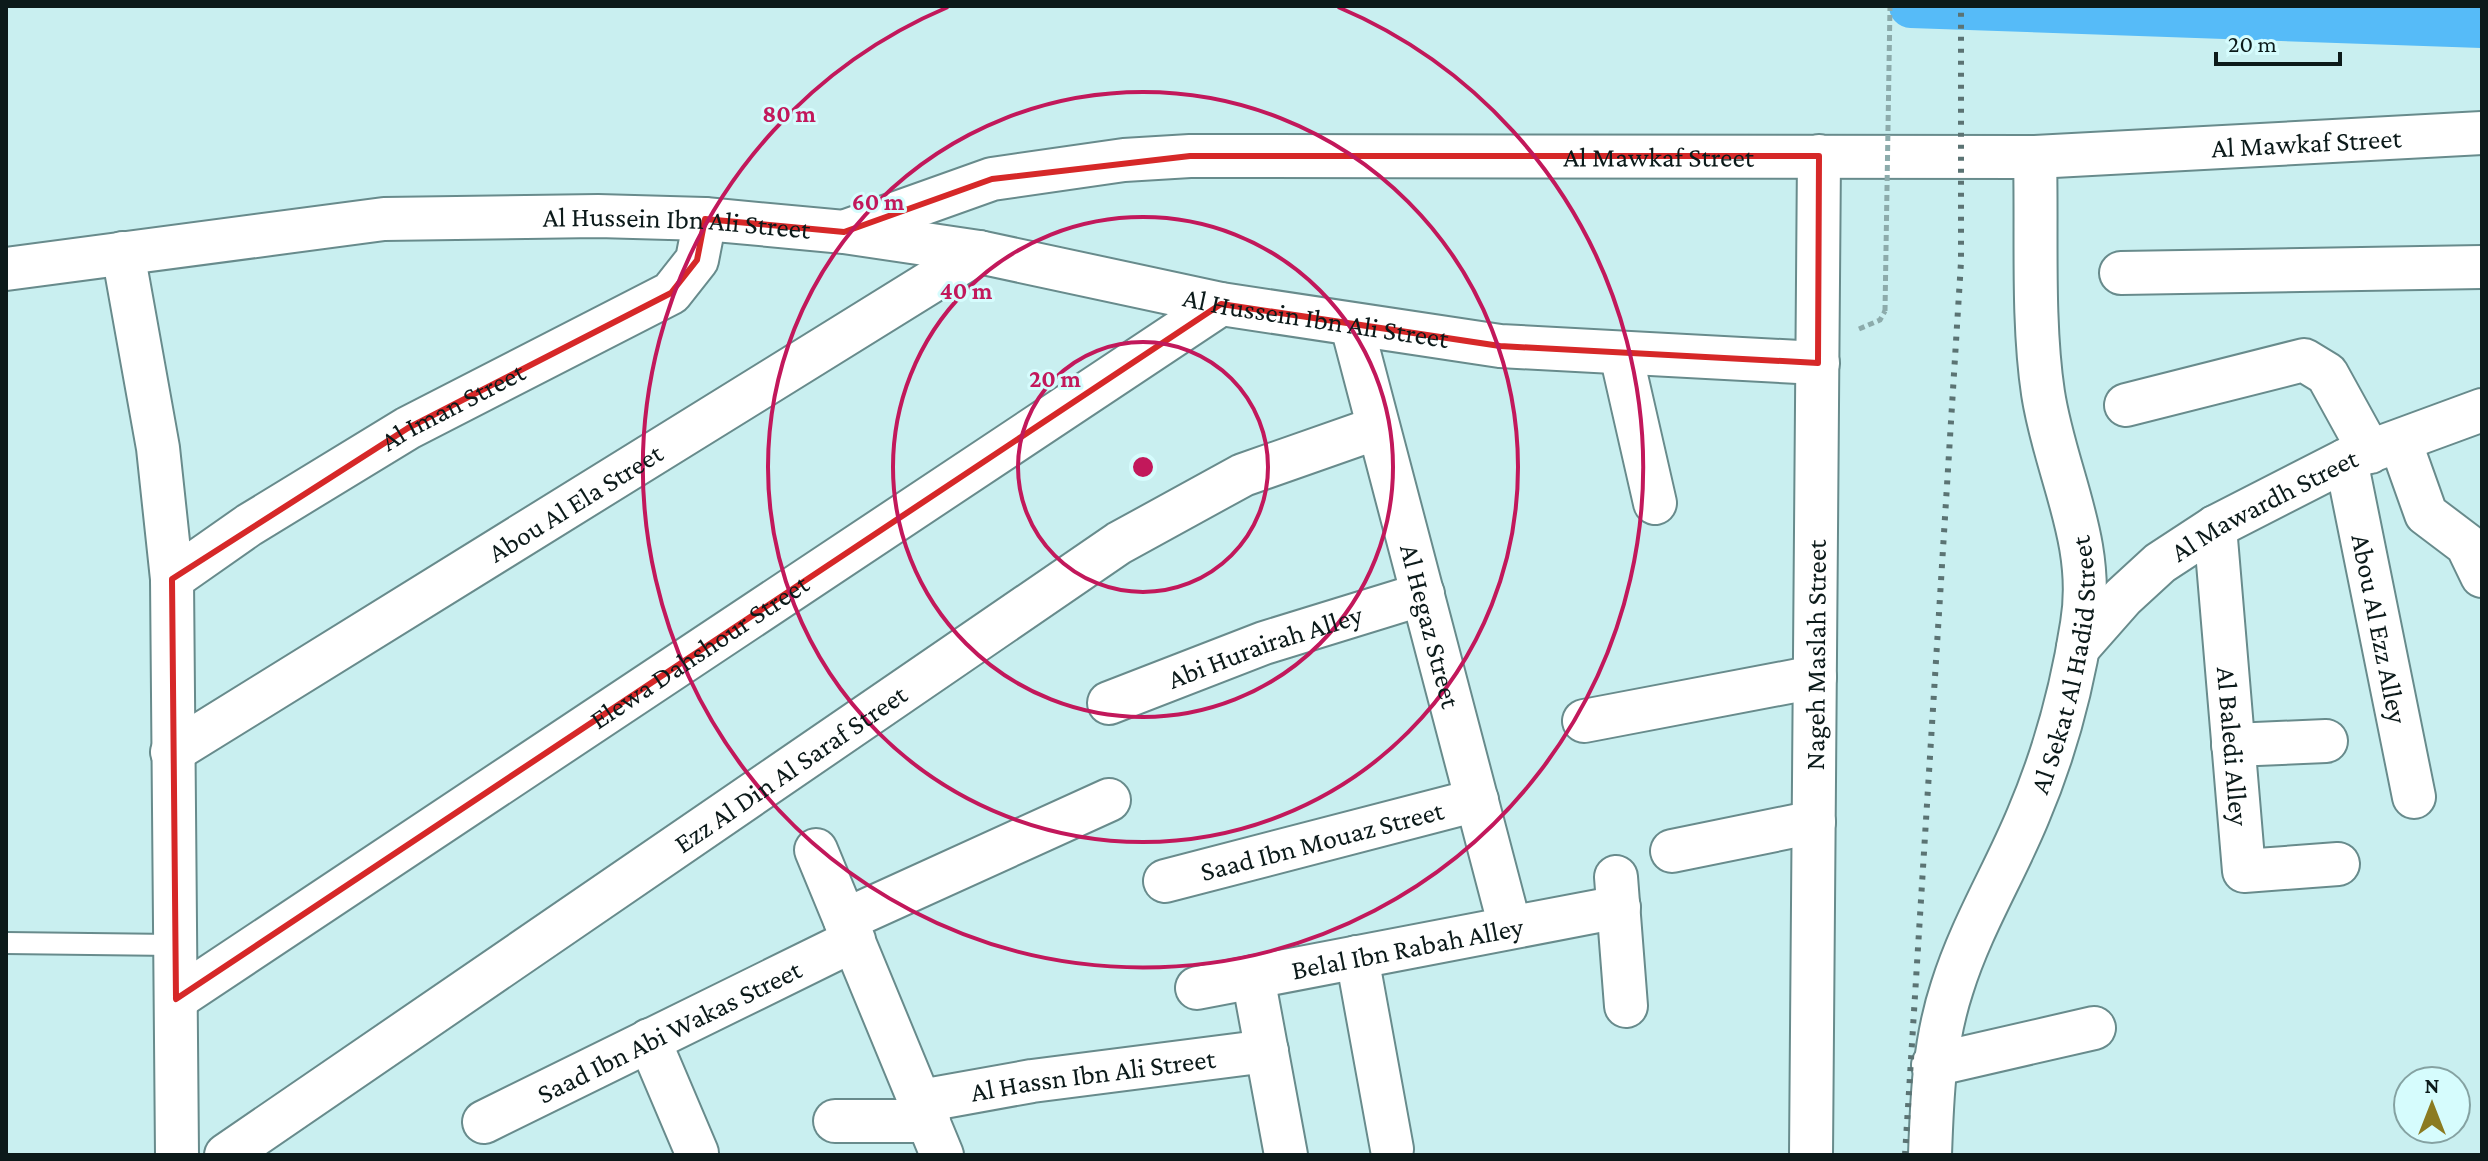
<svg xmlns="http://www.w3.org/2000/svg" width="2488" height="1161" viewBox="0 0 2488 1161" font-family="'Crimson Pro',serif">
<rect width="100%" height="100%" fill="#c9eff0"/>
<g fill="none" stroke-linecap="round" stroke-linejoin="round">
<path stroke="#56bbf8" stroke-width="44" d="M 1911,6 L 2482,26"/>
<g stroke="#688b8c" stroke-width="24">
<path id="lane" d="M 6,943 L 173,945"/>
</g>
<g stroke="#688b8c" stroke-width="46">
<g id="street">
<path id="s1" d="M 849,230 L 992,179 L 1124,160 L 1190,156 L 2035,157 L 2482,133"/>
<path d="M 123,253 L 158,448 L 172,579 L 177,1155"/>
<path id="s2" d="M 6,269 L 384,219 L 598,216 L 705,219 L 844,232 L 979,252 L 1221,304 L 1500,346 L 1818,363"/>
<path d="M 2121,273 L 2482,267"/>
<path id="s3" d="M 1352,326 L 1510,927"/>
<path d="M 1621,354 L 1655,503"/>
<path d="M 2126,405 L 2304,360 L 2327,374 L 2370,452"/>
<path d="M 2400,441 L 2426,514 L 2467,545 L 2482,576"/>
<path id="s4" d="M 2346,460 L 2414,797"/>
<path id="s5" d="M 2215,527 L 2244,871 L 2338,864"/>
<path id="s6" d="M 172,579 L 249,525 L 408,428 L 671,293 L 697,260 L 705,219"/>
<path id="s7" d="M 2078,648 L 2123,597 L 2160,563 L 2215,527 L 2346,460 L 2482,410"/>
<path id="s8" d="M 1109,703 L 1264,643 L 1423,594"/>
<path d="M 1584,721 L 1815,677"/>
<path d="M 2233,745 L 2326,741"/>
<path id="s9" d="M 172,752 L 979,252"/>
<path d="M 816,850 L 942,1155"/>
<path d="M 1672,851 L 1814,822"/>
<path d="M 1616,877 L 1626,1006"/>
<path id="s10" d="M 1165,881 L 1477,800"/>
<path d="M 845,920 L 1109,800"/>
<path d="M 1357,957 L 1392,1149"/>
<path d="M 1253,977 L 1286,1155"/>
<path id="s11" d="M 1197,988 L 1619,907"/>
<path id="s12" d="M 176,999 L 1221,304"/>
<path d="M 649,1040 L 697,1153"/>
<path d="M 1933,1065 L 2094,1028"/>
<path id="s13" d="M 921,1101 L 1032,1081 L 1267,1051"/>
<path d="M 835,1121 L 929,1121"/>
<path id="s14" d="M 484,1122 L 854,940"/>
<path id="s15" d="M 226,1155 L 1119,543 L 1243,475 L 1377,428"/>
<path id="s16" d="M 1811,1155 L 1819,156"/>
<path id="s17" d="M 1930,1155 C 1932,1097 1934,1043 1952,988 C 1971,927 2004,874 2028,816 C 2054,755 2072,689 2082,624 C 2096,542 2055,472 2043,393 C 2032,320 2037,232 2035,157"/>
</g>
</g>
<path stroke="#8cabab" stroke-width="5" stroke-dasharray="6 4" stroke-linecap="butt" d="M 1859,329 L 1880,320 L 1885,311"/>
<use href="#lane" stroke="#fff" stroke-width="20"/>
<use href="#street" stroke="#fff" stroke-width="42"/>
<path stroke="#5b7373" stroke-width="6" stroke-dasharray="4 8" stroke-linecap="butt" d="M 1905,1155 L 1961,262 L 1961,6"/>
<path stroke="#8cabab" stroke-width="5" stroke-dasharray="6 4" stroke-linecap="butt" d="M 1885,311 L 1890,6"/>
</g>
<path fill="none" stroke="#d62828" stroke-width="6" stroke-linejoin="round" d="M 1190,156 L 1819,156 L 1818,363 L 1500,346 L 1221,304 L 176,999 L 172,579 L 408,428 L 671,293 L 697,260 L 705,219 L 844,232 L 992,179 Z"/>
<g fill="none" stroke="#c2185b" stroke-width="4">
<circle cx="1143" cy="467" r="125"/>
<circle cx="1143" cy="467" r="250"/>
<circle cx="1143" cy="467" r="375"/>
<path d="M1338 7A500 500 0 1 1 948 7"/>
</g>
<g text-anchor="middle" stroke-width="6" stroke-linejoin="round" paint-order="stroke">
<g font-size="28" fill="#0c1a1a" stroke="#d6fcfd">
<text dy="10" stroke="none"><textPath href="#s1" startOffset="1468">Al Mawkaf Street</textPath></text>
<text dy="10" stroke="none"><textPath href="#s1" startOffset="820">Al Mawkaf Street</textPath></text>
<text dy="10" stroke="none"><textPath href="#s2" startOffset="674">Al Hussein Ibn Ali Street</textPath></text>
<text dy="10" stroke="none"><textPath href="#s2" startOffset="1322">Al Hussein Ibn Ali Street</textPath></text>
<text dy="10" stroke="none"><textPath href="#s6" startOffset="330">Al Iman Street</textPath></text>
<text dy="10" stroke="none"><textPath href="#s9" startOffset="474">Abou Al Ela Street</textPath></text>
<text dy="10" stroke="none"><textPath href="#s7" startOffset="238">Al Mawardh Street</textPath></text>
<text dy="10" stroke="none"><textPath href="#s3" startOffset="310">Al Hegaz Street</textPath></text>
<text dy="10" stroke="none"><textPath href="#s4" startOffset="172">Abou Al Ezz Alley</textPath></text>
<text dy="10" stroke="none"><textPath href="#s8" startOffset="166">Abi Hurairah Alley</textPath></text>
<text dy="10" stroke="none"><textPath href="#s12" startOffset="628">Elewa Dahshour Street</textPath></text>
<text dy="10" stroke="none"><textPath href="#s16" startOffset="500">Nageh Maslah Street</textPath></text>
<text dy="10" stroke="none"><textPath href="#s17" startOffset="514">Al Sekat Al Hadid Street</textPath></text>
<text dy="10" stroke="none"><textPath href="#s5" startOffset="220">Al Baledi Alley</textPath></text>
<text dy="10" stroke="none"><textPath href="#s15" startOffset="684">Ezz Al Din Al Saraf Street</textPath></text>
<text dy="10" stroke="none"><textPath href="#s10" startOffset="162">Saad Ibn Mouaz Street</textPath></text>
<text dy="10" stroke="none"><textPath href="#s11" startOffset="214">Belal Ibn Rabah Alley</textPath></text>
<text dy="10" stroke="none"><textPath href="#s14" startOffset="206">Saad Ibn Abi Wakas Street</textPath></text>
<text dy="10" stroke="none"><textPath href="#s13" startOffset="174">Al Hassn Ibn Ali Street</textPath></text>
</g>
</g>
<circle cx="1143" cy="467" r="12" fill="#c2185b" stroke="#d6fcfd" stroke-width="4"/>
<g font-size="24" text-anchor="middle" font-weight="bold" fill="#c2185b" stroke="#d6fcfd" stroke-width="6" stroke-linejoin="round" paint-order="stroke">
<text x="789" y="122">80 m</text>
<text x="878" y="210">60 m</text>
<text x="966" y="299">40 m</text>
<text x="1055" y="387">20 m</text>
</g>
<rect width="2488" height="1161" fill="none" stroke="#0c1a1a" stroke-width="16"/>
<g transform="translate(2432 1105)"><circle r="38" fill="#d6fcfd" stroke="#85a2a2" stroke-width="2"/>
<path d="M0-6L14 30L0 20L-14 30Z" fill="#8b7b21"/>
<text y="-12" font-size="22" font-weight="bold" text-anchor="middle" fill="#0c1a1a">N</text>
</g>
<path d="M2216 52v12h124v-12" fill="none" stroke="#0c1a1a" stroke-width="4"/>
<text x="2228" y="52" font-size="24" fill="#0c1a1a" stroke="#d6fcfd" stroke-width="6" paint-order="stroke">20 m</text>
</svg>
